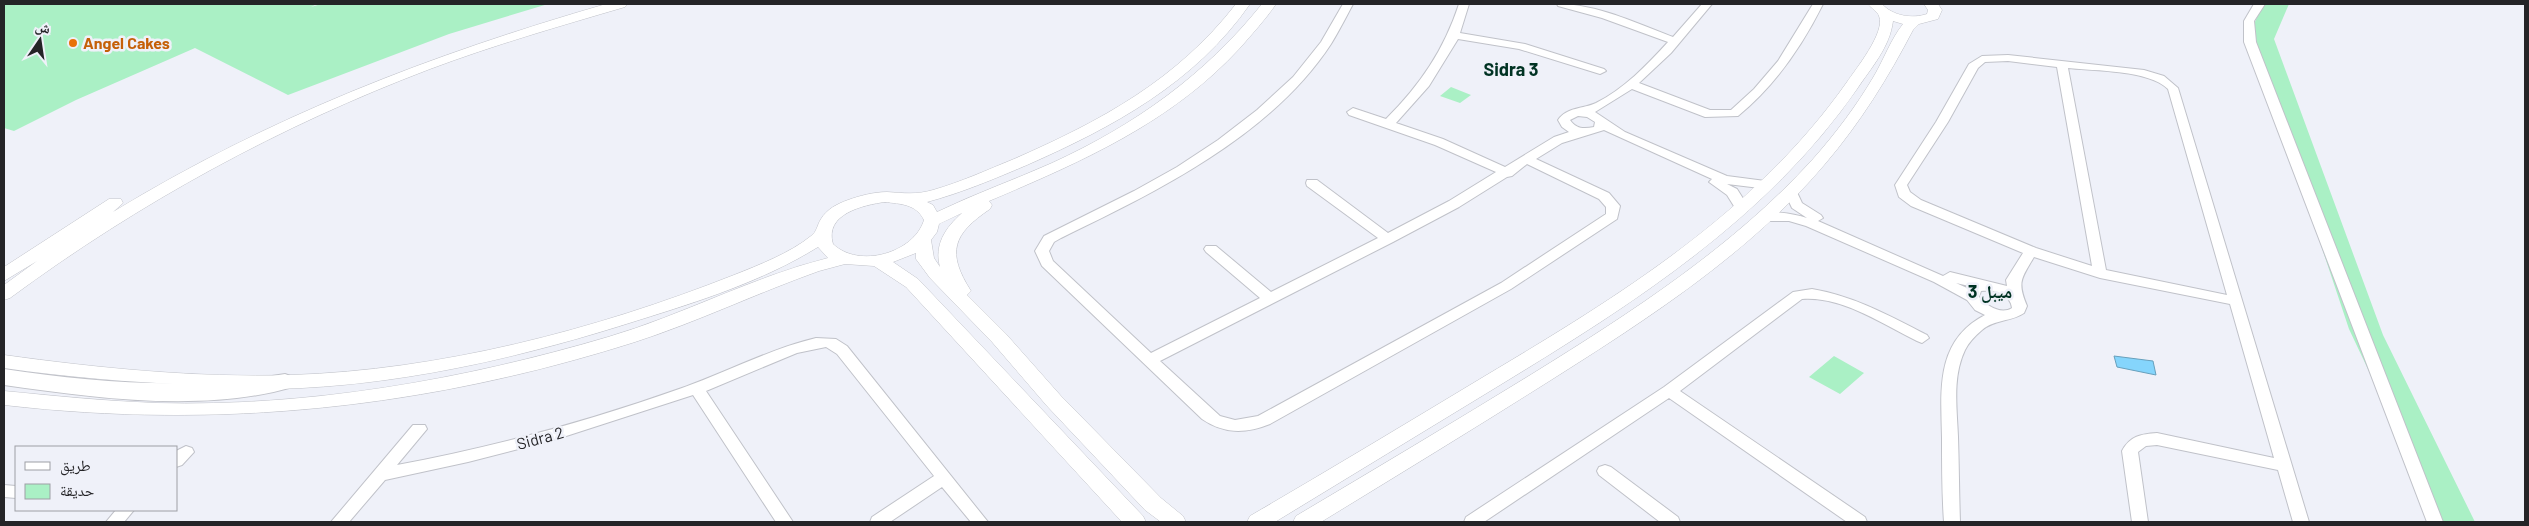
<svg xmlns="http://www.w3.org/2000/svg" width="2529" height="526" viewBox="0 0 2529 526" font-family="Barlow,'Noto Naskh Arabic',sans-serif">
<rect width="100%" height="100%" fill="#eff1f9"/>
<path fill="#aaf0c5" d="M 4,4 L 317,4 L 311,7 L 321,4 L 548,4 L 449,34 L 288,95 L 195,48 L 76,100 L 14,131 L 4,128 Z
M 2263,4 L 2289,4 L 2274,39 L 2383,335 L 2475,522 L 2440,522 L 2349,329 L 2250,33 Z
M 1451,87 L 1471,95 L 1460,103 L 1440,96 Z
M 1834,356 L 1864,373 L 1840,394 L 1809,377 Z"/>
<path fill="#85d5fc" stroke="#68a0bc" d="M 2114,356 L 2153,361 L 2156,375 L 2117,367 Z"/>
<g fill="none" stroke-linecap="round" stroke-linejoin="round">
<g stroke="#c0c2c9" stroke-width="2">
<path id="minor" d="M 1343,4 L 1353,4 C 1346,17 1339,31 1331,44 C 1271,136 1156,192 1061,238 L 1054,242 L 1049,251 L 1053,261 L 1151,353 L 1260,298 L 1206,252 L 1204,249 L 1206,246 L 1216,246 L 1271,292 L 1378,238 L 1307,186 L 1306,183 L 1307,180 L 1317,180 L 1388,233 L 1449,201 L 1496,172 L 1435,145 L 1349,115 L 1347,112 L 1353,108 L 1386,119 C 1420,85 1444,50 1459,4 L 1469,4 L 1460,33 L 1525,44 L 1604,69 L 1606,71 L 1600,74 L 1519,49 L 1458,39 L 1429,86 L 1396,123 L 1443,139 L 1505,167 L 1554,137 L 1569,132 L 1562,127 L 1558,120 C 1567,107 1583,109 1596,103 C 1624,89 1647,65 1668,42 L 1602,18 L 1558,6 L 1557,4 C 1597,4 1636,23 1673,37 L 1702,4 L 1712,4 L 1671,53 L 1639,83 L 1710,110 L 1731,110 L 1754,89 L 1778,61 L 1813,4 L 1823,4 C 1802,46 1775,86 1738,116 L 1705,117 L 1632,89 L 1595,112 L 1625,132 L 1727,176 L 1773,182 L 1774,185 L 1768,189 L 1727,184 L 1737,189 L 1749,208 L 1747,211 L 1737,211 L 1727,195 L 1709,182 L 1712,179 L 1604,130 L 1562,143 L 1536,159 L 1609,193 L 1620,206 L 1617,219 L 1511,289 L 1270,424 C 1245,434 1224,434 1202,419 L 1042,266 L 1035,251 L 1044,236 L 1134,191 L 1177,167 L 1218,140 L 1257,110 L 1293,77 L 1321,42 ZM 1578,116 L 1587,117 L 1595,122 L 1594,127 C 1584,129 1576,129 1570,120 ZM 1527,164 L 1599,199 L 1606,207 L 1606,214 L 1501,283 L 1258,416 L 1235,420 L 1220,416 L 1160,361 L 1393,242 L 1459,207 L 1507,177 L 1512,176 Z
M 2254,4 L 2265,4 L 2254,21 L 2256,42 L 2443,522 L 2427,522 L 2244,42 L 2244,21 Z
M 2008,55 L 2144,70 L 2164,76 L 2178,88 L 2309,522 L 2293,522 L 2278,470 L 2157,445 L 2146,446 L 2138,452 L 2148,522 L 2132,522 L 2122,451 C 2130,436 2141,434 2157,433 L 2274,458 L 2230,304 L 2100,278 L 2034,257 C 2021,279 2017,282 2027,306 L 2024,313 C 2011,322 1995,319 1982,330 C 1975,336 1969,342 1965,350 C 1952,377 1957,409 1958,437 C 1959,466 1959,494 1960,522 L 1944,522 C 1942,494 1942,466 1942,438 C 1941,390 1935,341 1985,315 L 1975,310 L 1967,300 L 1934,282 L 1806,226 L 1789,221 L 1763,221 L 1756,217 C 1765,208 1795,214 1807,218 L 1792,208 L 1784,191 L 1790,187 L 1795,188 L 1802,203 L 1821,215 L 1823,218 L 1818,221 L 1943,276 L 1950,272 L 2007,286 L 2006,280 L 2023,253 L 1911,206 L 1899,197 L 1895,185 L 1936,122 L 1969,64 L 1982,56 ZM 2008,61 L 2057,67 L 2092,266 L 2036,248 L 1921,200 L 1910,192 L 1907,185 L 1948,122 L 1978,68 L 1985,62 ZM 2068,68 C 2095,71 2149,70 2168,89 L 2227,295 L 2106,270 ZM 1956,283 L 1969,286 L 1967,288 ZM 1981,291 C 1994,290 2010,293 2012,308 C 2001,315 1987,306 1979,297 Z
M 1812,289 C 1854,296 1890,316 1927,335 L 1929,338 L 1922,343 L 1917,341 C 1882,324 1842,296 1802,299 L 1680,391 L 1865,517 L 1867,522 L 1847,522 L 1669,398 L 1484,522 L 1464,522 L 1466,517 L 1664,387 L 1793,292 Z
M 816,338 L 836,339 L 847,346 L 988,522 L 971,522 L 942,487 L 890,522 L 870,522 L 872,517 L 934,476 L 837,354 L 826,347 L 797,353 L 706,391 L 793,522 L 776,522 L 693,395 L 557,439 L 468,462 L 385,480 L 349,522 L 331,522 L 413,425 L 425,425 L 427,429 L 397,465 C 494,447 589,421 682,388 C 727,372 770,349 816,338 Z
M 186,446 L 192,448 L 194,452 L 182,465 L 176,467 L 176,451 Z
M 1605,465 L 1611,467 L 1678,517 L 1680,522 L 1660,522 L 1599,475 L 1597,471 L 1599,467 Z
M 4,485 L 16,486 L 16,498 L 4,497 Z
M 116,510 L 134,510 L 124,522 L 106,522 Z"/>
</g>
<g stroke="#c0c2c9" stroke-width="1">
<path id="tertiary" d="M 606,4 L 627,4 L 625,7 C 560,26 494,45 430,69 C 280,126 140,202 10,298 L 4,300 L 4,285 L 37,261 L 4,281 L 4,267 L 109,199 L 121,199 L 123,203 L 113,212 C 271,116 430,55 606,4 Z
M 1236,4 L 1250,4 C 1195,83 1113,127 1027,165 C 994,179 961,193 927,202 L 933,205 L 937,212 C 974,194 1014,180 1052,163 C 1135,125 1205,75 1262,4 L 1276,4 C 1266,19 1252,34 1240,48 C 1171,123 1081,162 989,201 L 992,205 L 990,209 C 953,234 946,252 971,291 L 967,295 L 1006,334 L 1061,396 L 1161,498 L 1183,516 L 1186,522 L 1161,522 L 1145,510 L 1047,406 L 992,342 L 930,278 L 916,259 L 916,253 L 893,262 L 918,279 L 1143,516 L 1146,522 L 1122,522 L 906,287 L 874,266 L 845,264 L 819,271 C 757,293 697,322 635,342 C 427,408 220,430 4,405 L 4,391 C 55,396 105,401 156,403 C 309,407 462,380 608,337 C 683,315 752,277 828,258 L 818,247 C 763,281 700,301 639,320 C 530,355 416,382 302,388 C 265,390 229,387 192,385 C 129,382 66,377 4,368 L 4,355 C 98,368 196,378 291,375 C 441,370 595,330 734,275 C 759,265 790,253 811,236 C 817,232 817,225 821,219 C 827,209 837,204 848,200 C 859,196 874,192 887,192 C 904,193 916,195 933,190 C 961,182 987,170 1014,159 C 1101,121 1177,80 1236,4 ZM 885,202 C 901,204 916,204 924,220 C 914,253 859,269 833,244 C 824,214 863,205 885,202 ZM 962,213 C 945,228 934,245 940,267 L 934,258 L 931,240 L 937,232 L 939,224 Z
M 1868,4 L 1882,4 C 1893,16 1912,19 1927,14 L 1928,10 L 1924,4 L 1938,4 L 1942,10 L 1938,19 L 1919,24 L 1913,30 C 1888,78 1860,123 1825,164 C 1750,253 1649,318 1551,380 C 1475,428 1398,475 1321,522 L 1293,522 L 1296,516 C 1375,469 1454,422 1532,374 C 1632,312 1733,247 1813,159 C 1836,133 1857,105 1874,76 C 1884,59 1891,39 1903,24 L 1893,21 C 1890,47 1871,68 1857,89 C 1767,219 1633,304 1500,385 C 1425,431 1350,476 1275,522 L 1247,522 L 1250,516 C 1329,470 1407,423 1485,376 C 1619,296 1755,213 1847,82 C 1855,70 1886,32 1879,16 C 1878,12 1871,8 1868,4 Z"/>
</g>
<g stroke="#c0c2c9" stroke-width="2">
<path id="secondary" d="M 4,369 C 98,383 190,390 285,374 L 293,377 L 296,382 L 293,387 C 203,413 95,398 4,385 Z"/>
</g>
<use href="#minor" fill="#fff" fill-rule="evenodd"/>
<use href="#tertiary" fill="#fff" fill-rule="evenodd"/>
<use href="#secondary" fill="#fff" fill-rule="evenodd"/>
</g>
<circle fill="#e8710a" stroke="#eff1f9" stroke-width="2" cx="73" cy="43" r="5"/>
<g text-anchor="middle" stroke-width="5" stroke-linejoin="round" paint-order="stroke">
<g font-size="16" font-weight="bold" fill="#c56008" stroke="#eff1f9" text-anchor="start">
<text x="83" y="49">Angel Cakes</text>
</g>
<g font-size="16" fill="#242427" stroke="#eff1f9">
<text transform="translate(540 438) rotate(-15)" y="6">Sidra 2</text>
</g>
<g font-size="18" font-weight="bold" fill="#003323" stroke="#eff1f9">
<text x="1511" y="76">Sidra 3</text>
<text x="1990" y="298">ميبل 3</text>
</g>
</g>
<rect width="2529" height="526" fill="none" stroke="#242427" stroke-width="10"/>
<rect x="15" y="446" width="162" height="65" fill="#eff1f9" stroke="#9e9fa5"/>
<rect x="25" y="462" width="25" height="8" fill="#ffffff" stroke="#9e9fa5"/>
<text x="60" y="471" font-size="15" fill="#242427">طريق</text>
<rect x="25" y="484" width="25" height="15" fill="#aaf0c5" stroke="#9e9fa5"/>
<text x="60" y="496" font-size="15" fill="#242427">حديقة</text>
<g transform="translate(40 40) rotate(13)" stroke="#eff1f9" stroke-width="4" paint-order="stroke">
<path d="M0-4L9 19L0 12L-9 19Z" fill="#242427"/>
<text y="-8" font-size="14" font-weight="bold" text-anchor="middle" fill="#242427">ش</text>
</g>
</svg>
